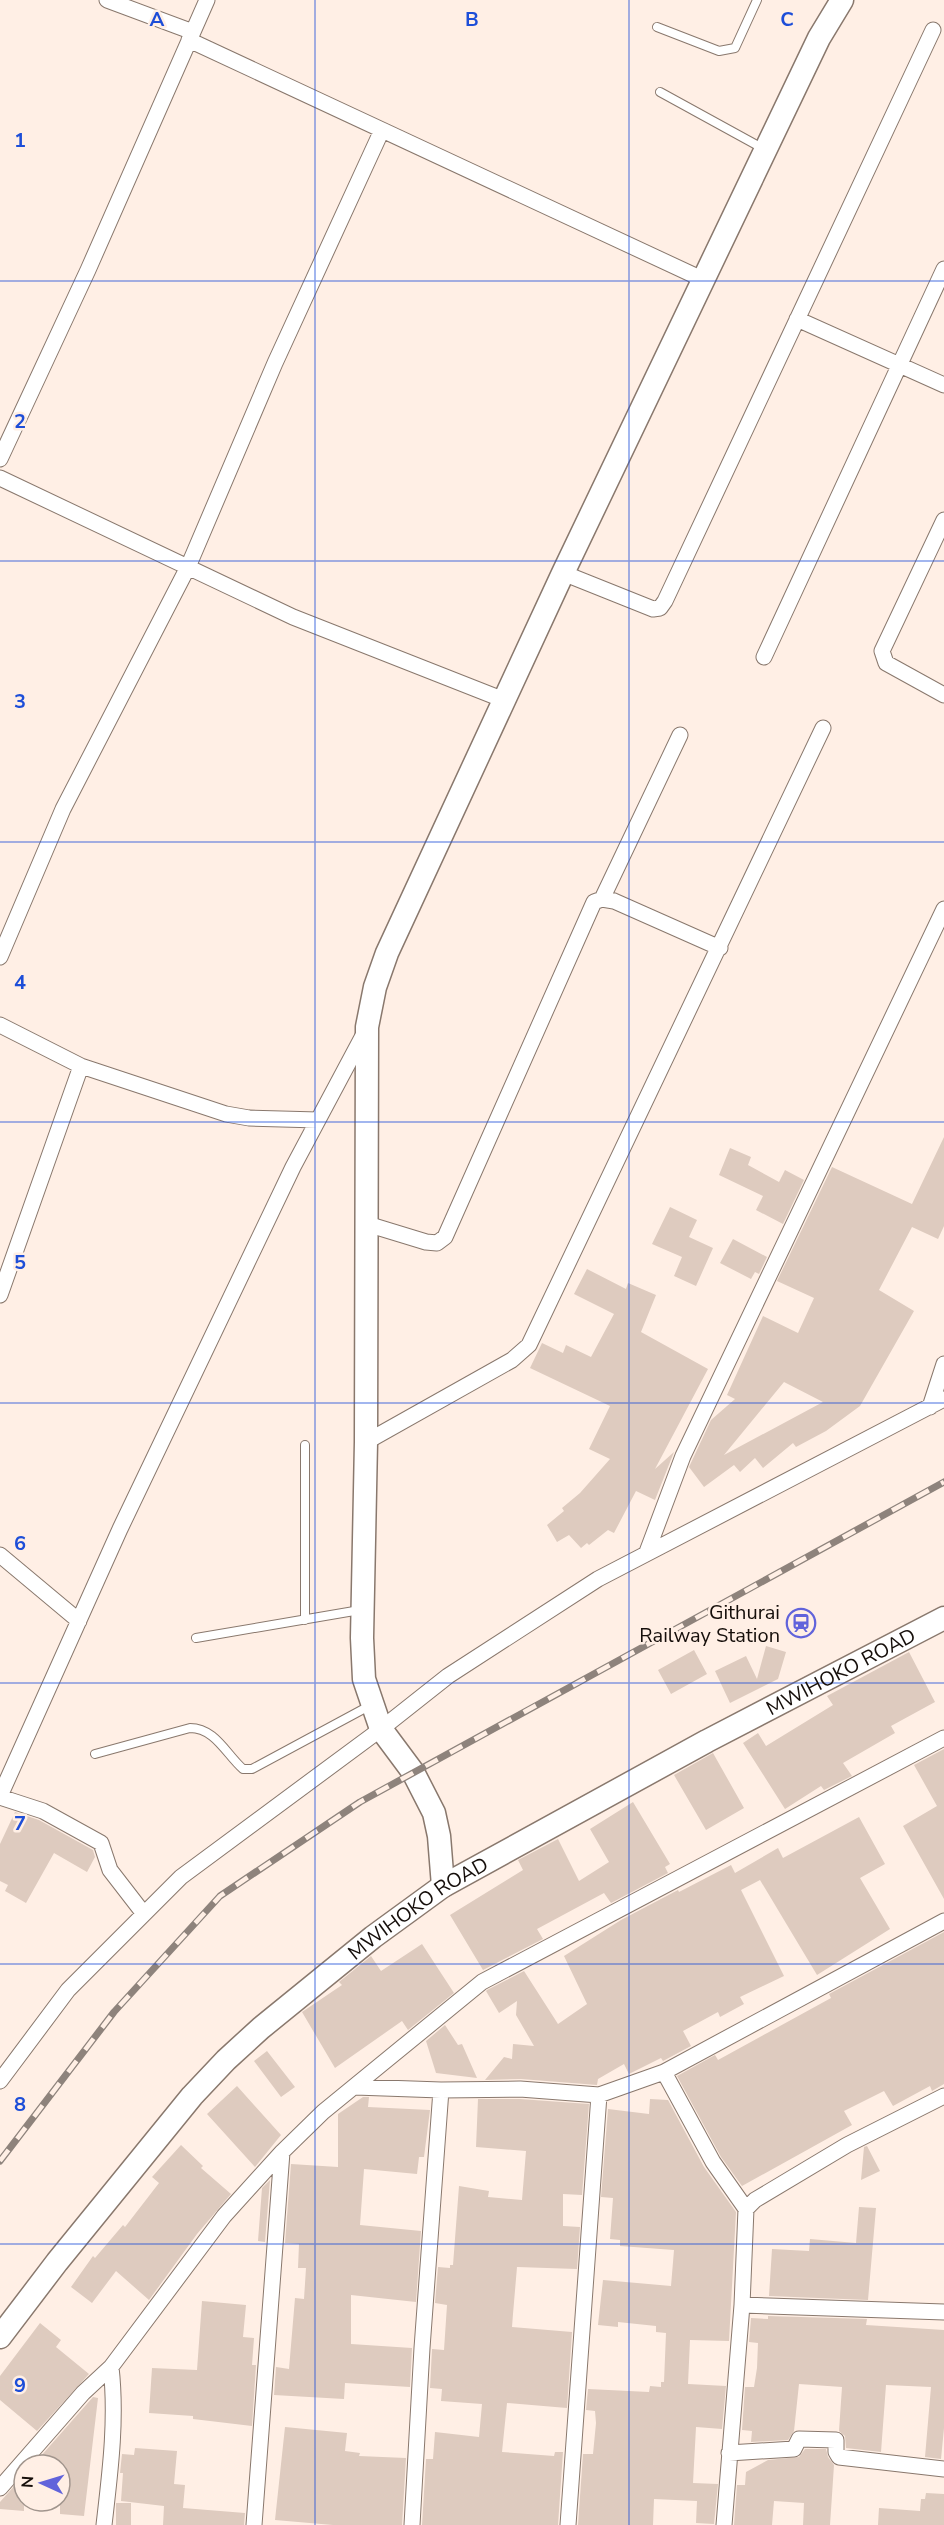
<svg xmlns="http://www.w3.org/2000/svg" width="944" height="2525" viewBox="0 0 944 2525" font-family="'Nunito Sans',sans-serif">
<rect width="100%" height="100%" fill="#ffefe5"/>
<path fill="#decbbf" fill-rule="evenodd" d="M 944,1137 L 944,1226 L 938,1239 L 912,1227 L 879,1290 L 914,1311 L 860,1406 L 826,1431 L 796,1447 L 793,1443 L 763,1468 L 755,1458 L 740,1472 L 734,1465 L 704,1487 L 689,1467 L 711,1420 L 735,1399 L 727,1395 L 763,1316 L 798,1333 L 814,1298 L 777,1281 L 832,1167 L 912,1204 ZM 784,1382 L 823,1402 L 724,1455 Z
M 730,1148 L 751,1157 L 748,1165 L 779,1182 L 785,1170 L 804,1180 L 783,1224 L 756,1210 L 763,1196 L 719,1175 Z
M 670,1207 L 697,1220 L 689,1237 L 713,1248 L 696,1286 L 674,1276 L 682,1257 L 652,1244 Z
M 733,1239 L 767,1257 L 759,1274 L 755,1272 L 751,1279 L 720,1263 Z
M 587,1269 L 626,1289 L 628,1283 L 656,1295 L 641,1332 L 708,1369 L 655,1469 L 674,1452 L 655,1500 L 636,1491 L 614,1533 L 608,1530 L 589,1545 L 587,1543 L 581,1548 L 569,1535 L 557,1542 L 547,1525 L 564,1511 L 562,1508 L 580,1493 L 610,1459 L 589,1449 L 610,1406 L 530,1368 L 542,1343 L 563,1353 L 566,1345 L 591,1357 L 614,1314 L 574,1294 Z
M 766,1646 L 786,1652 L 778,1679 L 730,1703 L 715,1671 L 746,1656 L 757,1679 Z
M 694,1650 L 707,1674 L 671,1694 L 658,1670 Z
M 909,1652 L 935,1702 L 891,1726 L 895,1733 L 843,1763 L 852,1776 L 824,1790 L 821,1786 L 785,1809 L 743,1743 L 758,1733 L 766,1746 L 833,1705 L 827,1696 Z
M 944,1749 L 944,1899 L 903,1826 L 937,1806 L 914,1765 Z
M 713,1753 L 744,1808 L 706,1830 L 674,1775 Z
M 633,1802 L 670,1864 L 665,1867 L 668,1873 L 611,1903 L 604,1893 L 537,1929 L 543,1939 L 483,1970 L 450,1915 L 523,1870 L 518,1860 L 558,1839 L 579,1881 L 609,1862 L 590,1829 Z
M 15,1812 L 39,1820 L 93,1850 L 95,1857 L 87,1872 L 54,1853 L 26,1903 L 5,1891 L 8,1885 L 0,1881 L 0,1844 Z
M 859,1817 L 885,1864 L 860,1878 L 890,1929 L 817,1975 L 760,1880 L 741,1890 L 784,1976 L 740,1997 L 744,2004 L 720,2017 L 718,2012 L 683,2031 L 691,2046 L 663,2061 L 661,2058 L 629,2074 L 624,2064 L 598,2079 L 597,2085 L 521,2079 L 485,2080 L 504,2057 L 512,2059 L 513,2044 L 534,2046 L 516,2015 L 517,2001 L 499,2013 L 486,1991 L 487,1990 L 524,1971 L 558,2024 L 587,2004 L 564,1956 L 621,1920 L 678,1890 L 679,1892 L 731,1865 L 735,1873 L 778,1848 L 783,1858 Z
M 944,1932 L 944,2084 L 932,2091 L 930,2086 L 893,2106 L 884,2091 L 844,2111 L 852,2125 L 742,2186 L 721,2157 L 677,2076 L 715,2055 L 718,2060 L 831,1998 L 829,1994 Z
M 422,1944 L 454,1993 L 408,2030 L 402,2021 L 335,2068 L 302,2012 L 342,1985 L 339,1982 L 371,1956 L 381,1971 Z
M 445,2025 L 458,2045 L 462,2044 L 477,2078 L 436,2073 L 426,2041 Z
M 267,2051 L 295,2087 L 281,2097 L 254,2061 Z
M 237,2086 L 281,2135 L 255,2167 L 207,2114 Z
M 363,2097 L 369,2097 L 368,2107 L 430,2110 L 424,2157 L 419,2157 L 417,2174 L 364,2169 L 360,2225 L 421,2231 L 416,2302 L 351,2295 L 351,2344 L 412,2348 L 410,2387 L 345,2383 L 344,2399 L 274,2395 L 276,2367 L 289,2369 L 295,2298 L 304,2299 L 306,2268 L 298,2268 L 299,2244 L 285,2243 L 291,2164 L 338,2167 L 338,2114 Z
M 478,2099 L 520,2099 L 589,2104 L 582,2195 L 563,2194 L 563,2226 L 580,2227 L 577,2269 L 517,2267 L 513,2314 L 512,2327 L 572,2332 L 567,2408 L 507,2403 L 502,2452 L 554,2456 L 555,2452 L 563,2452 L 558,2525 L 422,2525 L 426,2459 L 433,2459 L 435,2432 L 479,2437 L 482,2404 L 441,2401 L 442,2389 L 430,2388 L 432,2349 L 444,2350 L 447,2305 L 435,2303 L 438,2267 L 450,2268 L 450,2265 L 453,2265 L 459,2186 L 489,2191 L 488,2197 L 522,2200 L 526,2151 L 476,2147 Z
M 650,2099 L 668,2100 L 704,2167 L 736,2212 L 729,2341 L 690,2340 L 688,2384 L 726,2386 L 722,2429 L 696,2427 L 693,2483 L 718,2484 L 714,2524 L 696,2523 L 697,2501 L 654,2499 L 653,2525 L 578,2525 L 583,2454 L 593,2454 L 596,2423 L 595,2411 L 586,2410 L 588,2389 L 649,2392 L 650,2386 L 661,2387 L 661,2382 L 664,2382 L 666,2333 L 656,2332 L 656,2326 L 618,2322 L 618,2327 L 598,2325 L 603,2280 L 671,2286 L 674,2250 L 620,2246 L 620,2240 L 610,2239 L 613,2198 L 601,2197 L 608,2109 L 649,2114 Z
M 181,2145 L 203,2166 L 201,2168 L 231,2194 L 197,2234 L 149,2300 L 116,2271 L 92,2303 L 71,2287 L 93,2256 L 95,2258 L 123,2225 L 125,2227 L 159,2183 L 152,2177 Z
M 867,2146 L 880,2171 L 861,2180 L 864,2147 Z
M 270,2180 L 265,2242 L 258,2241 L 262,2188 Z
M 859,2207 L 876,2208 L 868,2300 L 769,2296 L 772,2249 L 809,2251 L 810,2239 L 856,2243 Z
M 202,2301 L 246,2305 L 243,2337 L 254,2338 L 252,2365 L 256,2365 L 252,2426 L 193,2419 L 193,2416 L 149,2413 L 152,2368 L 197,2370 Z
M 768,2316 L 867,2319 L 866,2325 L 944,2330 L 944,2428 L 941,2459 L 925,2457 L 931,2387 L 886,2385 L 881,2452 L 846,2448 L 845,2436 L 839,2431 L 842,2387 L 799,2384 L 794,2431 L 788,2440 L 751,2442 L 752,2431 L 742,2430 L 745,2387 L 754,2387 L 757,2368 L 758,2343 L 749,2342 L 751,2318 L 768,2319 Z
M 40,2323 L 61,2340 L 56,2347 L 89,2374 L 37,2431 L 0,2400 L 0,2376 Z
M 93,2397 L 98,2398 L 84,2516 L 60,2514 L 60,2465 L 33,2465 Z
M 285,2427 L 347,2433 L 345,2451 L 360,2453 L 359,2456 L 406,2458 L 402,2525 L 333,2525 L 275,2520 Z
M 135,2448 L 177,2451 L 174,2484 L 185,2485 L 183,2508 L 245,2513 L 244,2525 L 163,2525 L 164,2506 L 121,2501 L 123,2473 L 120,2473 L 122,2454 L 134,2455 Z
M 805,2449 L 826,2449 L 828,2457 L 834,2465 L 830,2525 L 803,2525 L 804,2503 L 774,2501 L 772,2525 L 734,2525 L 737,2485 L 745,2485 L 746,2472 L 768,2460 L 799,2457 Z
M 24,2475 L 24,2511 L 0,2509 L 0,2502 Z
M 926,2493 L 944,2494 L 944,2525 L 878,2525 L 879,2508 L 920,2511 L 921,2499 L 925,2499 Z
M 116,2503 L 131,2503 L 131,2525 L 116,2525 Z"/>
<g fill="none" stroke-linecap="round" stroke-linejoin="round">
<g stroke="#89786d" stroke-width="10">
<path id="lane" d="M 657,27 L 719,51 L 735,48 L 757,0
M 660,92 L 764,149
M 305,1445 L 305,1620
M 196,1638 L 360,1610
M 95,1754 L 190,1728 C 215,1728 226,1754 243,1769 L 252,1769 L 371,1705"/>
</g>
<g stroke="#89786d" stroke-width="17">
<path id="street" d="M 107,0 L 193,32
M 189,40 L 702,279
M 797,319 L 944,385
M 0,459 L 88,270 L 207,0
M 0,478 L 293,617 L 504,700
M 944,520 L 882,651 L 886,663 L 944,695
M 563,573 L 653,609 L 660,608 L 665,601 L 933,30
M 764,657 L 944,269
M 602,899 L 680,735
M 0,957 L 63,809 L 188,567 L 275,363 L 382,130
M 0,1025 L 81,1066 L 226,1114 L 249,1118 L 318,1120
M 367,1224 L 426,1242 L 437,1243 L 445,1237 L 594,902 L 602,899 L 614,901 L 720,948
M 0,1295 L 81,1066
M 930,1407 L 944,1364
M 366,1442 L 512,1360 L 529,1345 L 823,728
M 647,1552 L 683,1456 L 944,909
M 0,1555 L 79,1621
M 0,1796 L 120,1529 L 293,1167 L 366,1030
M 0,1797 L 43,1811 L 101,1843 L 110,1870 L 144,1914
M 664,2072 L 713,2162 L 746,2209
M 0,2081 L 68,1990 L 181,1877 L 381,1729 L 448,1676 L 598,1579 L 944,1399
M 355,2087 L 441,2090 L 520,2089 L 599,2095 L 664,2072 L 944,1921
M 742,2305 L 944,2312
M 729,2453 L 794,2449 L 799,2439 L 836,2440 L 836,2452 L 839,2457 L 944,2469
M 0,2488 L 83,2393 L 111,2367 L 224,2216 L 282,2152 L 323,2112 L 482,1982 L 944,1738
M 104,2525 C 110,2473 117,2420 111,2367
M 254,2525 L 282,2152
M 412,2525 L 422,2348 L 441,2090
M 568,2525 L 599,2095
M 724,2525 L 742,2305 L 746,2209 L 755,2200 L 847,2145 L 944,2096"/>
</g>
<g stroke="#89786d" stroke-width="25">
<g id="secondary">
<path d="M 443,1886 L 439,1836 L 434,1813 L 413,1772 L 381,1729 L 364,1679 L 362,1638 L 366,1442 L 367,1027 L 375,987 L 387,953 L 563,573 L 819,38 L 842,0"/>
<path id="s1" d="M 0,2337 L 57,2262 L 192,2096 L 226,2060 L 261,2028 L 373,1937 L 443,1886 L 707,1741 L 944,1618"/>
</g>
</g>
<use href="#lane" stroke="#fff" stroke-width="8"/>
<use href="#street" stroke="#fff" stroke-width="15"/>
<use href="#secondary" stroke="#fff" stroke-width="22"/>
<g stroke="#8e837c" stroke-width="7">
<path id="rail" d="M 0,2161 L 114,2012 L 220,1896 L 360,1802 L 944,1482"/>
</g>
<use href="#rail" stroke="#ffefe5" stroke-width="4.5" stroke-dasharray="14" stroke-linecap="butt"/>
</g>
<path fill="none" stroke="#1d4ed8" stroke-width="1.5" stroke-opacity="0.55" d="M 315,0 L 315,2525M 629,0 L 629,2525M 0,281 L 944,281M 0,561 L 944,561M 0,842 L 944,842M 0,1122 L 944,1122M 0,1403 L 944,1403M 0,1683 L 944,1683M 0,1964 L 944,1964M 0,2244 L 944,2244"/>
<defs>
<g id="station-ring" transform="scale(1.5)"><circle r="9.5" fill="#ffefe5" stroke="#6163db" stroke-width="1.5"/><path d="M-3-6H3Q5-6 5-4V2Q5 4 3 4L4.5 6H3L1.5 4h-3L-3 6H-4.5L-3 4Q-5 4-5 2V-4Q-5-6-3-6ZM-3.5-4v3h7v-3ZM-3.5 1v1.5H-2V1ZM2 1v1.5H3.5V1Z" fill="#6163db"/></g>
</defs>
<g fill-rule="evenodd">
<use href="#station-ring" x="801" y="1623"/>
</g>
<g text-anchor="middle" stroke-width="5" stroke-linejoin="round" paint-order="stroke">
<g font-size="20" fill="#150e0a" stroke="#ffefe5" text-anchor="end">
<text x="780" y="1619">Githurai<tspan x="780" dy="23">Railway Station</tspan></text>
</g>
<g font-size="20" fill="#150e0a" stroke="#ffefe5">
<text dy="7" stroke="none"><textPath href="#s1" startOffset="1088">MWIHOKO ROAD</textPath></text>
<text dy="7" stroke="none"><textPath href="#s1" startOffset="603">MWIHOKO ROAD</textPath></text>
</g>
</g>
<g font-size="20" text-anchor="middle" font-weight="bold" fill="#1d4ed8" stroke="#ffefe5" stroke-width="5" stroke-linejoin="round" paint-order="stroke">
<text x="157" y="26">A</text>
<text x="472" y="26">B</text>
<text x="787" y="26">C</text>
<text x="20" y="147">1</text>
<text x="20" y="428">2</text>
<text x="20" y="708">3</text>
<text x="20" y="989">4</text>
<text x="20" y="1269">5</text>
<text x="20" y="1550">6</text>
<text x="20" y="1830">7</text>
<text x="20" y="2111">8</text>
<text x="20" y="2392">9</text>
</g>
<g transform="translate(42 2483) rotate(274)"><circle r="28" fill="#ffefe5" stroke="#a1958d" stroke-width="1.5"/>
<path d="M0-4.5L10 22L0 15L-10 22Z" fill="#6163db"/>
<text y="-9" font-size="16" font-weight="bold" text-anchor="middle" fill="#150e0a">N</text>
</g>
</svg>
